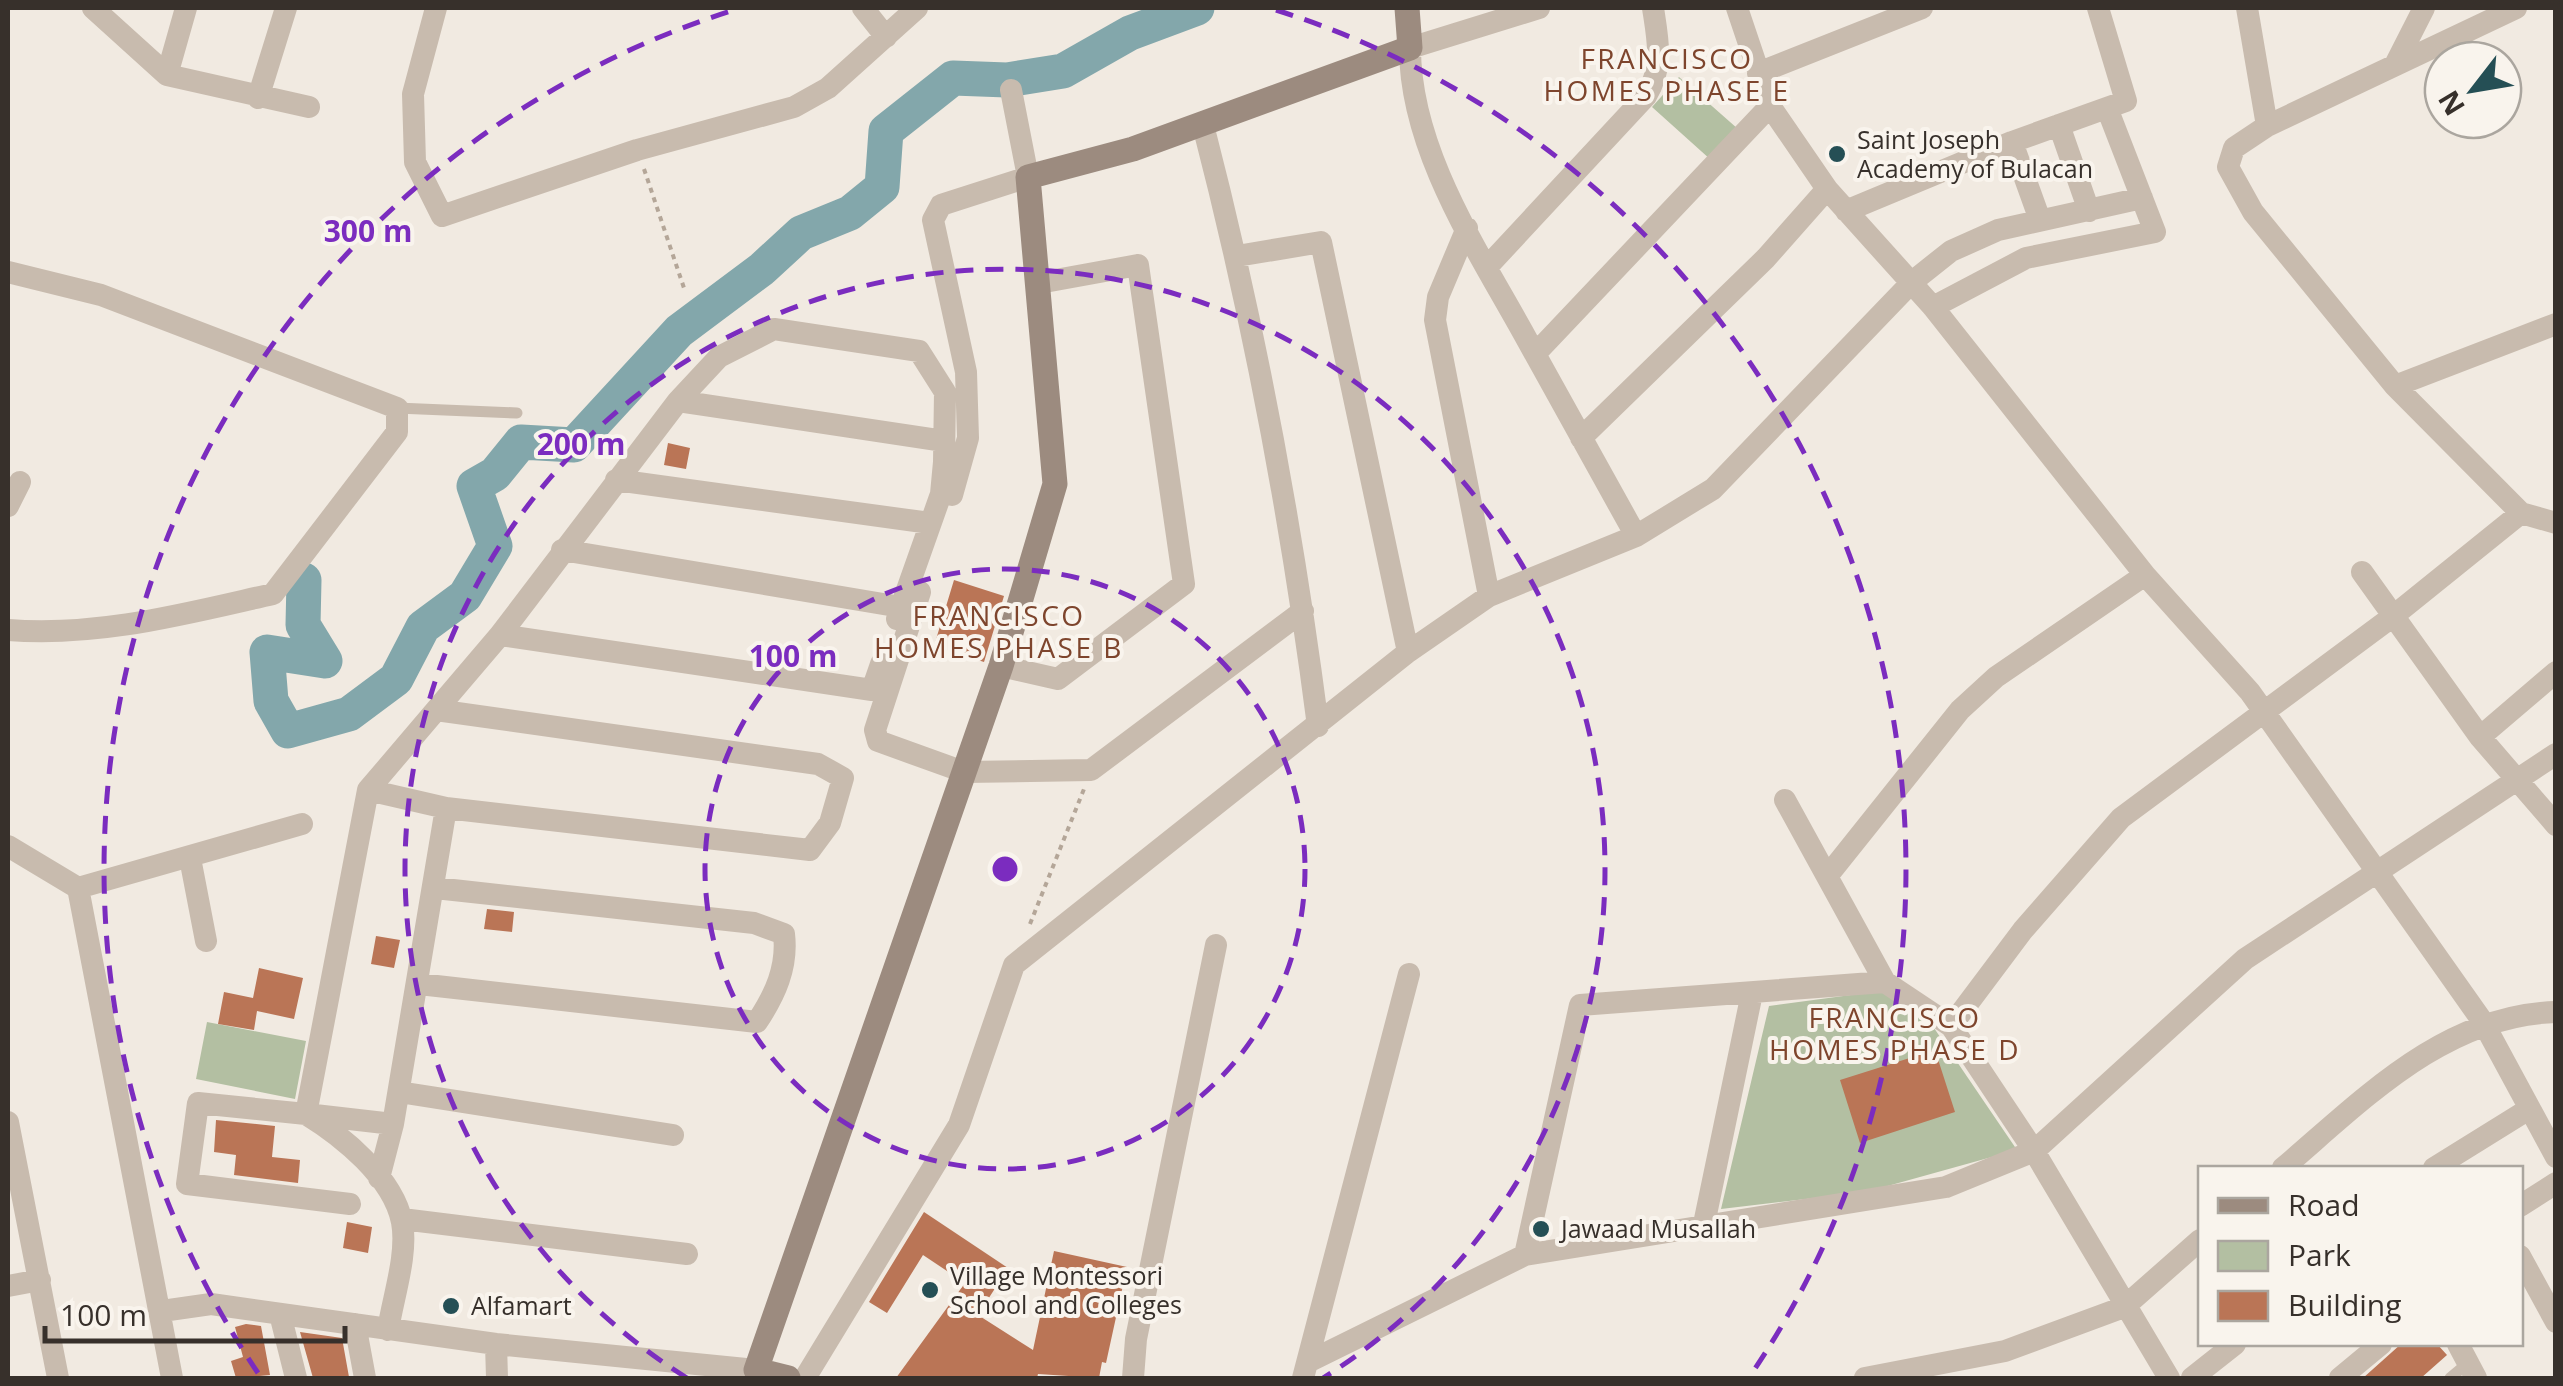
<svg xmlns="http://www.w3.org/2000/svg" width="2563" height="1386" viewBox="0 0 2563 1386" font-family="'Open Sans',sans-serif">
<rect width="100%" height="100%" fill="#f1eae1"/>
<path fill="#b3bfa2" d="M 1679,77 L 1738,129 L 1711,160 L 1652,107 Z
M 1888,990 L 1934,1028 L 2017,1150 L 1866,1192 L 1721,1209 L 1769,1006 Z
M 207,1022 L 306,1041 L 295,1099 L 196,1079 Z"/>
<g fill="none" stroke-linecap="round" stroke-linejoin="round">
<path stroke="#83a7ab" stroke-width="35" d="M 304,580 L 303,625 L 325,661 L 267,652 L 271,701 L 288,731 L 349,714 L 396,679 L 423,627 L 465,596 L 495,546 L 474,486 L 495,474 L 521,442 L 574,445 L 679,331 L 762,269 L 801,233 L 850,213 L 882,187 L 886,131 L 953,78 L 1007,80 L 1063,71 L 1130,33 L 1197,8"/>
</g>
<path fill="#ba7556" d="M 668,443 L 690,448 L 686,469 L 664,465 Z
M 954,580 L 1004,596 L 984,662 L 934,646 Z
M 487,909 L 514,912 L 512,932 L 484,929 Z
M 376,936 L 400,940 L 394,968 L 371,964 Z
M 259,968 L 303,978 L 294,1019 L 257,1011 L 254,1030 L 218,1024 L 224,992 L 253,998 Z
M 1935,1050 L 1955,1112 L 1860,1143 L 1840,1080 Z
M 216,1120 L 275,1126 L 272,1157 L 300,1160 L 298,1183 L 234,1175 L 236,1155 L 214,1152 Z
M 924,1212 L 1008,1268 L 978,1315 L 1033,1350 L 1054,1251 L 1127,1267 L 1106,1363 L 1102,1362 L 1099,1378 L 1038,1374 L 1037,1378 L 896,1378 L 965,1283 L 923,1255 L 887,1313 L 869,1302 Z
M 347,1222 L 372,1227 L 368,1253 L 343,1248 Z
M 246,1324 L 261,1326 L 270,1375 L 236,1378 L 231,1361 L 243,1357 L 235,1327 Z
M 300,1332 L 342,1338 L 349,1377 L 313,1378 Z
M 2401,1344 L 2437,1344 L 2447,1355 L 2421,1378 L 2363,1378 Z"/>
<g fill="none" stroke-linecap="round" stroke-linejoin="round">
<path stroke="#b4a698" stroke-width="4" stroke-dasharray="5 5" stroke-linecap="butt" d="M 644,169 L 685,291
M 1030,924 L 1084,789"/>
<path stroke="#c8bbae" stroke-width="11" d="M 397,408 L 517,413
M 2450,1378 L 2468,1363"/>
<path stroke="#c8bbae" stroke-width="22" d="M 93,8 L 167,75 L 309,107
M 436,8 L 413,94 L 415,162 L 442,216 L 637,150 L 794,107 L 828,88 L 917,8
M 863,8 L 886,37
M 1539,8 L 1410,48 C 1410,150 1477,249 1525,336 C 1562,402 1599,469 1636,536
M 1737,8 L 1770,106 L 1827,189 L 1933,307 L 2145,575 L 2250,692 L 2483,1022 L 2556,1157
M 2247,8 L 2267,126
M 2516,8 L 2267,126 L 2234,148 L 2228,167 L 2253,212 L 2395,386 L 2556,324
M 2396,63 L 2424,8
M 1758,73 L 1922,8
M 167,75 L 186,8
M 258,98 L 286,8
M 1203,125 C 1254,322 1292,524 1318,726
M 2059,125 L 2089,211
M 2012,142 L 2040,220
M 1846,211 L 2012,142 L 2126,101 L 2098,8
M 1467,228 L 1438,297 L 1435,320 L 1489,596
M 1237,256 L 1321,242 L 1408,652
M 1487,267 L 1646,96 C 1664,66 1658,41 1653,8
M 8,272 L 101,295 L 397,408 L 397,432 L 273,594 C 184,614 99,637 8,630
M 1933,307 L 2026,258 L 2155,232 L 2107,108
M 1535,354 L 1770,106
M 2395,386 L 2521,513 L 2556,523
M 678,401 L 944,441
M 1581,438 L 1766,258 L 1827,189
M 616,480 L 930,523
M 952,495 L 968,438 L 966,372 L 933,220 L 941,205 L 1028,177 L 1011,90
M 8,506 L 20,482
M 562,550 L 901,607 L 897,619
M 2362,572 L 2480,737 L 2556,825
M 920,592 L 875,730 L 878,741 L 964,772 L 1091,770 L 1303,611
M 500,635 L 872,690 L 881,664
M 1001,666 L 1058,679 L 1184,584 L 1138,265 L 1039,283
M 2480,737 L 2556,672
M 368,790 L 446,808 L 810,850 L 830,823 L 843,778 L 818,764 L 436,710
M 1785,800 L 1885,982 L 1951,1026 L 2034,1151 L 2169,1378
M 8,846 L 78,888 L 302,824
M 190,858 L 206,941
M 1829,874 L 1960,710 L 1996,677 L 2145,575
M 78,888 L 172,1378
M 419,984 L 757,1022 C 775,995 788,967 784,934 L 754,923 L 435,888
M 1951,1026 L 2023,930 L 2121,818 L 2392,617 L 2521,513
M 399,1092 L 673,1135
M 8,1122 L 58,1378
M 393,1124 L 446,808
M 2283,1168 C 2363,1100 2444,1015 2556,1012
M 2434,1168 L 2529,1109
M 379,1178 L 393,1124 L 306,1114 C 342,1136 393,1177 402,1222 C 408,1255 393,1297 388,1330
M 350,1204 L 187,1184 L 198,1103 L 306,1114 L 368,790 L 500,635 L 678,401 L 719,357 L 774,329 L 919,351 L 945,392 L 944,462 L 941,494 L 901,607
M 2520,1206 L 2556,1183
M 402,1219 L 687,1254
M 1704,1224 L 1752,993
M 1525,1255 L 1580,1005 L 1885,982
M 2520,1256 L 2556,1322
M 8,1286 L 40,1280
M 162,1311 L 211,1304 L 496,1344 L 756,1370
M 280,1314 L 296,1378
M 355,1324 L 365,1378
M 496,1344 L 497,1378
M 2458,1344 L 2476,1378
M 1308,1362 L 1525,1255 L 1946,1187 L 2034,1151 L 2245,959 L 2556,754
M 805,1378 L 959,1125 L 1014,965 L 1408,652 L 1489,596 L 1636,536 L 1713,489 L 1912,282 L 1951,251 L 1998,230 L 2142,198
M 1133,1378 L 1136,1339 L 1216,945
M 1303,1378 L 1409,974
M 1865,1378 L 2005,1351 L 2124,1307 L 2200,1240
M 2192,1378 L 2235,1344
M 2340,1378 L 2381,1344"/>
<path stroke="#9c8b7f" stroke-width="25" d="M 788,1378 L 756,1370 L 1001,666 L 1055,484 L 1028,177 L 1133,149 L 1410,48 L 1407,8"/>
</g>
<g fill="none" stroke="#7b2cbf" stroke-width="5" stroke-dasharray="18 12">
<circle cx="1005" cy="869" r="300"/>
<path d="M687 1378A600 600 0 1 1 1323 1378"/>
<path d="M258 1373A901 901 0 0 1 734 10M1276 10A901 901 0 0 1 1752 1373"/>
</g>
<g fill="#254f55" stroke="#f9f4ed" stroke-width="4">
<circle cx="1837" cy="154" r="10"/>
<circle cx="1541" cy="1229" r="10"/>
<circle cx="930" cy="1290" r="10"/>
<circle cx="451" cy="1306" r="10"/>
</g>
<g text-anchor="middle" stroke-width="8" stroke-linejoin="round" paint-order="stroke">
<g font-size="25" fill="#37302b" stroke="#f9f4ed" text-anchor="start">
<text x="1857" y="149">Saint Joseph<tspan x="1857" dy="29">Academy of Bulacan</tspan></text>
<text x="1561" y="1238">Jawaad Musallah</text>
<text x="950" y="1285">Village Montessori<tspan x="950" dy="29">School and Colleges</tspan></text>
<text x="471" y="1315">Alfamart</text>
</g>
<g font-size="28" letter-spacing="2.5" fill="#7e452d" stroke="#f9f4ed">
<text x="1667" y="69">FRANCISCO<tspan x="1667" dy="32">HOMES PHASE E</tspan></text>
<text x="999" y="626">FRANCISCO<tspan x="999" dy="32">HOMES PHASE B</tspan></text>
<text x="1895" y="1028">FRANCISCO<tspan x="1895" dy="32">HOMES PHASE D</tspan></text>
</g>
</g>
<circle cx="1005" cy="869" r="15" fill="#7b2cbf" stroke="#f9f4ed" stroke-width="5"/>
<g font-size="30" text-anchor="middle" font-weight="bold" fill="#7b2cbf" stroke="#f9f4ed" stroke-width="8" stroke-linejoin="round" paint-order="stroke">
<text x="368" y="242">300 m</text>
<text x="581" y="455">200 m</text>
<text x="793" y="667">100 m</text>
</g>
<rect width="2563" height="1386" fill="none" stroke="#37302b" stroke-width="20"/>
<rect x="2198" y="1166" width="325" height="180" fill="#f9f4ed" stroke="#aba69f" stroke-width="2.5"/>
<rect x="2218" y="1198" width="50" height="15" fill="#9c8b7f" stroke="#aba69f" stroke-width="2.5"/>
<text x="2288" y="1216" font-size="30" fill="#37302b">Road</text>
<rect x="2218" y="1241" width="50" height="30" fill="#b3bfa2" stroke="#aba69f" stroke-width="2.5"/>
<text x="2288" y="1266" font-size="30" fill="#37302b">Park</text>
<rect x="2218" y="1291" width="50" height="30" fill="#ba7556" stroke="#aba69f" stroke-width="2.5"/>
<text x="2288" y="1316" font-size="30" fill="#37302b">Building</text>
<g transform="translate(2473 90) rotate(239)"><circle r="48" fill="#f9f4ed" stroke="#aba69f" stroke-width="2.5"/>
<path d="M0-8L18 38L0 25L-18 38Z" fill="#254f55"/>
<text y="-15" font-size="28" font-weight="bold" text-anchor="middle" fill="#37302b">N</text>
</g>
<path d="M45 1326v15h300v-15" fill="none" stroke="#37302b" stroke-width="5"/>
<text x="60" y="1326" font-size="30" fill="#37302b" stroke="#f9f4ed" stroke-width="8" paint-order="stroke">100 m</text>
</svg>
